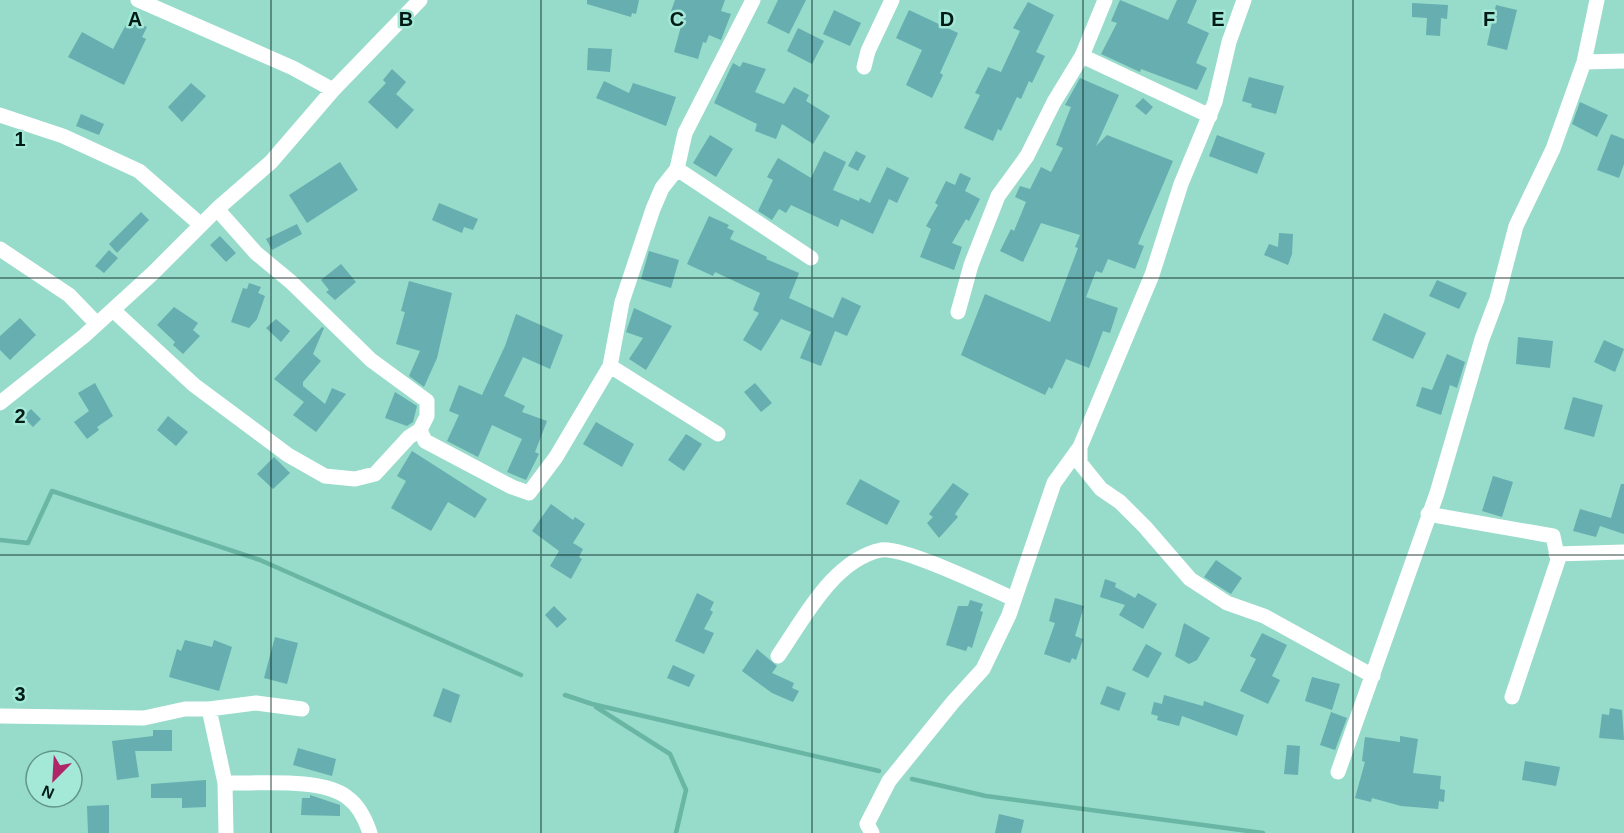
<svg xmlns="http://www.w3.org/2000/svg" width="1624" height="833" viewBox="0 0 1624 833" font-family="Arial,sans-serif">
<rect width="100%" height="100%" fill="#97dbca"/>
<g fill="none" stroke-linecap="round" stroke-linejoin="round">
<path stroke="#69b6a4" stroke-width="4.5" d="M 0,540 L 28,543 L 52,491 L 260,560 L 521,675
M 565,695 L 592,704 L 879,771
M 596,707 L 670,754 L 686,790 L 676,833
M 912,779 L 986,796 L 1263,833"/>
</g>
<path fill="#66aeaf" d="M 587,0 L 639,0 L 636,14 L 632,13 L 631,17 L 587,4 Z
M 675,0 L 725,0 L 721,11 L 731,14 L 721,40 L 709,35 L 706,43 L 703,42 L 698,59 L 674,52 L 683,19 L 670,14 Z
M 778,0 L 806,0 L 789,34 L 767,23 Z
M 1120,0 L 1168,20 L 1177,0 L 1197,0 L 1187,23 L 1209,33 L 1196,63 L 1207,68 L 1197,90 L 1141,69 L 1140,72 L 1101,54 L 1117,23 L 1111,21 Z
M 1028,2 L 1054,15 L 1036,52 L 1045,56 L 1032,83 L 1029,81 L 1021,99 L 1017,97 L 1001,131 L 998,129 L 993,141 L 964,128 L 980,95 L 975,93 L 988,67 L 1001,72 L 1020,31 L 1013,28 Z
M 1412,3 L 1448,5 L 1447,19 L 1441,18 L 1440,36 L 1426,35 L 1427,18 L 1412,17 Z
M 1496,5 L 1517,10 L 1507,50 L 1487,45 Z
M 834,10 L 861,23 L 850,46 L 823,34 Z
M 909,10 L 958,33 L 940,73 L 943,75 L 932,98 L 906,85 L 922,50 L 896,38 Z
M 129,19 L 147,27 L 142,37 L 146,39 L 124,85 L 68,57 L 82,32 L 113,49 Z
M 798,28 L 824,41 L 812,64 L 787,51 Z
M 588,48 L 612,49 L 610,72 L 587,70 Z
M 743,62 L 766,69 L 755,92 L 784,104 L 794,87 L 809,95 L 806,101 L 830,116 L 813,144 L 782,124 L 776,139 L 755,131 L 757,124 L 714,103 L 733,63 L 740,67 Z
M 392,69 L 406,82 L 396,94 L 414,110 L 397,129 L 368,102 L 386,83 L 383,80 Z
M 1249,77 L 1284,86 L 1276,114 L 1251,107 L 1252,104 L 1242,101 Z
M 1080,78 L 1119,95 L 1096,146 L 1107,135 L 1173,161 L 1138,244 L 1144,246 L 1135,269 L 1108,259 L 1102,273 L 1096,271 L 1086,297 L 1118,308 L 1110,333 L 1103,331 L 1089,368 L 1066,359 L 1052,389 L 1049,387 L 1045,395 L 961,355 L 985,294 L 1050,322 L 1078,248 L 1075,247 L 1080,235 L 1041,223 L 1023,262 L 1000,251 L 1011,229 L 1014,231 L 1026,202 L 1015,197 L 1020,186 L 1030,189 L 1041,167 L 1051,172 L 1063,148 L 1056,145 L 1071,107 L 1065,105 Z
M 604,81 L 629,93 L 633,83 L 676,97 L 666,126 L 596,98 Z
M 191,83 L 206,96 L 182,122 L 168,107 Z
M 1143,98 L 1153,107 L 1146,115 L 1135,106 Z
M 1580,102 L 1608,115 L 1597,137 L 1572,124 Z
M 81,114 L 104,124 L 99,135 L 76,126 Z
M 1611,134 L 1624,139 L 1624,164 L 1619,178 L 1597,170 Z
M 710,135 L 733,149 L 716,177 L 693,163 Z
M 1217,135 L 1265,153 L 1257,174 L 1209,156 Z
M 824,151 L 846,162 L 833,190 L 859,201 L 860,198 L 870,203 L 887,167 L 909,178 L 897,203 L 889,199 L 873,234 L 841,219 L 838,227 L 791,205 L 786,213 L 779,209 L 772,220 L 758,211 L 773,180 L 767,177 L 778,158 L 811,178 Z
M 856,151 L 866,156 L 858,171 L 848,166 Z
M 340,162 L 358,190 L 307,223 L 289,195 Z
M 960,173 L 971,178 L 965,191 L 980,199 L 969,221 L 966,219 L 952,243 L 962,247 L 954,270 L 920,257 L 931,229 L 926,226 L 938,205 L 935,203 L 946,181 L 955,185 Z
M 439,203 L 478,219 L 473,230 L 464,227 L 462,233 L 432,220 Z
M 141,212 L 149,220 L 117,253 L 109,244 Z
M 709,216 L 729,225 L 727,228 L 734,231 L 730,239 L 767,257 L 766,259 L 799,273 L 789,298 L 833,318 L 842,297 L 861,306 L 847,336 L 835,331 L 821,366 L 800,358 L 811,332 L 781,319 L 761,351 L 743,340 L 759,313 L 753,310 L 760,293 L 715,272 L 713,276 L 687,264 Z
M 297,224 L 302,234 L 272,250 L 266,239 Z
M 1279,233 L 1293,234 L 1292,254 L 1288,265 L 1264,255 L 1269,244 L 1278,247 Z
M 220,236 L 236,253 L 226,262 L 210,245 Z
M 109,250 L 118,258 L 104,273 L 95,266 Z
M 649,251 L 679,260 L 671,288 L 641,279 Z
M 341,264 L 356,282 L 335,300 L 326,292 L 329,290 L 321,280 Z
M 1437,280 L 1467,293 L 1459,309 L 1429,296 Z
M 409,281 L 452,293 L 437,358 L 424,387 L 409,376 L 420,351 L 396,344 L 405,312 L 401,311 Z
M 249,283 L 261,287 L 258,293 L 265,296 L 257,319 L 249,328 L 231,322 L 243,288 L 247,289 Z
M 174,307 L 198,323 L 193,330 L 200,336 L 183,354 L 173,345 L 175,342 L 157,325 Z
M 634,308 L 672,326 L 646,370 L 629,359 L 643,338 L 626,332 Z
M 1384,313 L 1426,333 L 1413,359 L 1372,340 Z
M 516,314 L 563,335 L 550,369 L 523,357 L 504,396 L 525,406 L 522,412 L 547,421 L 535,452 L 539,454 L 526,480 L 507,472 L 522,439 L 492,425 L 478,457 L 447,441 L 459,415 L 449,411 L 459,385 L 482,395 L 505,346 Z
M 20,318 L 36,335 L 10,360 L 0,350 L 0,336 Z
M 276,319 L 290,331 L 281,342 L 266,328 Z
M 322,327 L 324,328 L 313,354 L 321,361 L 303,382 L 303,386 L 325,404 L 332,388 L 346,394 L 316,432 L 293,415 L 304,402 L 274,379 Z
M 1518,337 L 1553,341 L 1550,368 L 1516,364 Z
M 1604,340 L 1624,349 L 1615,372 L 1594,362 Z
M 1447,354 L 1465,362 L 1457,388 L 1450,385 L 1441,415 L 1416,406 L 1422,387 L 1432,390 Z
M 95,383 L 113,416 L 97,427 L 99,430 L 87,439 L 74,422 L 89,411 L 78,393 Z
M 755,383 L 772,403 L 761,412 L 744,392 Z
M 395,392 L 417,406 L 413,422 L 407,426 L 385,418 Z
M 1573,397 L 1603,405 L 1594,437 L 1564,429 Z
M 31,409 L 41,419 L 33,427 L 23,417 Z
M 168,416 L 188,432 L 176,446 L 157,430 Z
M 596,422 L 634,444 L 622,467 L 583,444 Z
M 686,434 L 702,444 L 684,471 L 668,460 Z
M 412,451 L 487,499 L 475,518 L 448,502 L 431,531 L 391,508 L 406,481 L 397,476 Z
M 274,457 L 290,473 L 273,489 L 257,474 Z
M 1493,476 L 1513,482 L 1502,517 L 1482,511 Z
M 860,479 L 900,501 L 887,525 L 846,504 Z
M 953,483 L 969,494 L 955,514 L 958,517 L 939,538 L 927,523 L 933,517 L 929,514 Z
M 1621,484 L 1624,484 L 1624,534 L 1600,526 L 1596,537 L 1573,531 L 1580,509 L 1611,518 Z
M 551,504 L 573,520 L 575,517 L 585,524 L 573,543 L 583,549 L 579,557 L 582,559 L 571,579 L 550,566 L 559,551 L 532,531 Z
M 1216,560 L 1242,578 L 1231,594 L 1204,577 Z
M 1105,579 L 1116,583 L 1115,587 L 1135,598 L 1138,593 L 1157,604 L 1143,629 L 1119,615 L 1125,605 L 1100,597 Z
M 697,593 L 714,602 L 710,610 L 713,612 L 704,629 L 714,633 L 704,654 L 675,641 Z
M 1055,598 L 1084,606 L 1075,636 L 1083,639 L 1076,660 L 1072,658 L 1070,663 L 1044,654 L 1055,623 L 1049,621 Z
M 970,600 L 983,604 L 980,611 L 983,612 L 972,648 L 968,646 L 966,651 L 946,645 L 958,606 L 968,606 Z
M 554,606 L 567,619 L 557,628 L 545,615 Z
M 1184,623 L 1210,638 L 1197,660 L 1189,664 L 1175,656 Z
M 1262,633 L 1287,645 L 1272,676 L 1280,680 L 1268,704 L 1240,691 L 1256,659 L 1250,656 Z
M 275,637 L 298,643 L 287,684 L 264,678 Z
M 185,640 L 212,647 L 214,640 L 232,647 L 219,691 L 169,677 L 177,649 L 181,651 Z
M 1146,644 L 1162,653 L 1148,678 L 1132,670 Z
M 757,649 L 777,666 L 772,673 L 794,683 L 792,688 L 799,691 L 793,702 L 772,693 L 742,671 Z
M 673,665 L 695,675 L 689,687 L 667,678 Z
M 1312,677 L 1340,684 L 1332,710 L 1305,701 Z
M 1107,686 L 1126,693 L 1119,711 L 1100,704 Z
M 443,688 L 460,695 L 451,723 L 433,716 Z
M 1164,695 L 1203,706 L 1204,701 L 1244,715 L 1237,736 L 1182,716 L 1179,726 L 1157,720 L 1158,716 L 1151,714 L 1154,702 L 1162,704 Z
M 1610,708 L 1622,710 L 1624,740 L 1599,738 L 1602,714 L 1609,715 Z
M 1331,712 L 1347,718 L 1335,750 L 1320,745 Z
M 153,730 L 172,730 L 172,751 L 135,751 L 139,777 L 117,780 L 112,741 L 153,736 Z
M 1400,736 L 1418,739 L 1413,773 L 1441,776 L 1440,789 L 1445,790 L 1444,802 L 1439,801 L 1438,809 L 1401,806 L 1372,798 L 1371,802 L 1355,798 L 1365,762 L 1362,761 L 1365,737 L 1400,742 Z
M 1287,745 L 1300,746 L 1298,775 L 1284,774 Z
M 298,748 L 336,759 L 332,776 L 293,765 Z
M 1525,761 L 1560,767 L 1556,786 L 1522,780 Z
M 206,780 L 206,807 L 182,808 L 182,798 L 151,798 L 151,784 Z
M 310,795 L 340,805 L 340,816 L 301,815 L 302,798 L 310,798 Z
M 109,805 L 109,833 L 88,833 L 87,806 Z
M 999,814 L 1024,820 L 1021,833 L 995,833 Z"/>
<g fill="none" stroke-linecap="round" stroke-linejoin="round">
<path stroke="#fff" stroke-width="15" d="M 138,0 L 293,68 L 333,90
M 1244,0 L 1229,42 L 1215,102 L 1181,184 L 1152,275 L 1080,447 L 1080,463 L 1101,489 L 1120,502 L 1145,527 L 1190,579 L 1227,603 L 1264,616 L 1373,676
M 1082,56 L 1105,0
M 1584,62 L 1624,61
M 864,67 L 868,51 L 892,0
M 0,115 L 63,136 L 139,171 L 201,225
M 677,169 L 811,258
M 217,209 L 256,253 L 291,282 L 371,360 L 427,401 L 427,416 L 420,430 L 425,441 L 512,487 L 529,493 L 556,457 L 610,366 L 622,302 L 653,209 L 662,188 L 677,169 L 685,133 L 753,0
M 0,249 L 69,295 L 97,324
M 113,310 L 194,385 L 288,455 L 325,476 L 355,479 L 375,474 L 409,437 L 420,430
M 958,312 L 971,265 L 998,196 L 1027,156 L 1054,102 L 1082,56 L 1210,116
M 610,366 L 718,434
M 0,403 L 84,336 L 153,273 L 217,209 L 271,162 L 333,90 L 420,0
M 1428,514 L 1553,536 L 1558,560 L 1512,697
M 1556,554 L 1624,552
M 778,656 C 803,620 833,560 881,550 C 903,546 989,588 1014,599
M 209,709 L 256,703 L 302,709
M 0,716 L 144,718 L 185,709 L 209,709 L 225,783 L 226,833
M 1338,772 L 1437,493 L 1482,339 L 1497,299 L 1516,226 L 1553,149 L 1584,62 L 1597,0
M 225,783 C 257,784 323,777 348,798 C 359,806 366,821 370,833
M 872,833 L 867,824 L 889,781 L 953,702 L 983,669 L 1009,615 L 1054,483 L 1080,447"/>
</g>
<path fill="none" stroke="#001b15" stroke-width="1.5" stroke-opacity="0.55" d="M 271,0 L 271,833M 541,0 L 541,833M 812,0 L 812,833M 1083,0 L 1083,833M 1353,0 L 1353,833M 0,278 L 1624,278M 0,555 L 1624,555"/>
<g font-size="20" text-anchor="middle" font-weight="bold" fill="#001b15" stroke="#a4e8d7" stroke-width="5" stroke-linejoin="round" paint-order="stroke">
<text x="135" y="26">A</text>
<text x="406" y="26">B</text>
<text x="677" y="26">C</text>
<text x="947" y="26">D</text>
<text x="1218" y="26">E</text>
<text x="1489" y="26">F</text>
<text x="20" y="146">1</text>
<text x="20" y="423">2</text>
<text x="20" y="701">3</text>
</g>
<g transform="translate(54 779) rotate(204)"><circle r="28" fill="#a4e8d7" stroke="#629689" stroke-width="1.5"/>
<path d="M0-4.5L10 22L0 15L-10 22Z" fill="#af2668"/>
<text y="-9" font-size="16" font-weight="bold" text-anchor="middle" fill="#001b15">N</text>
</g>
</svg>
